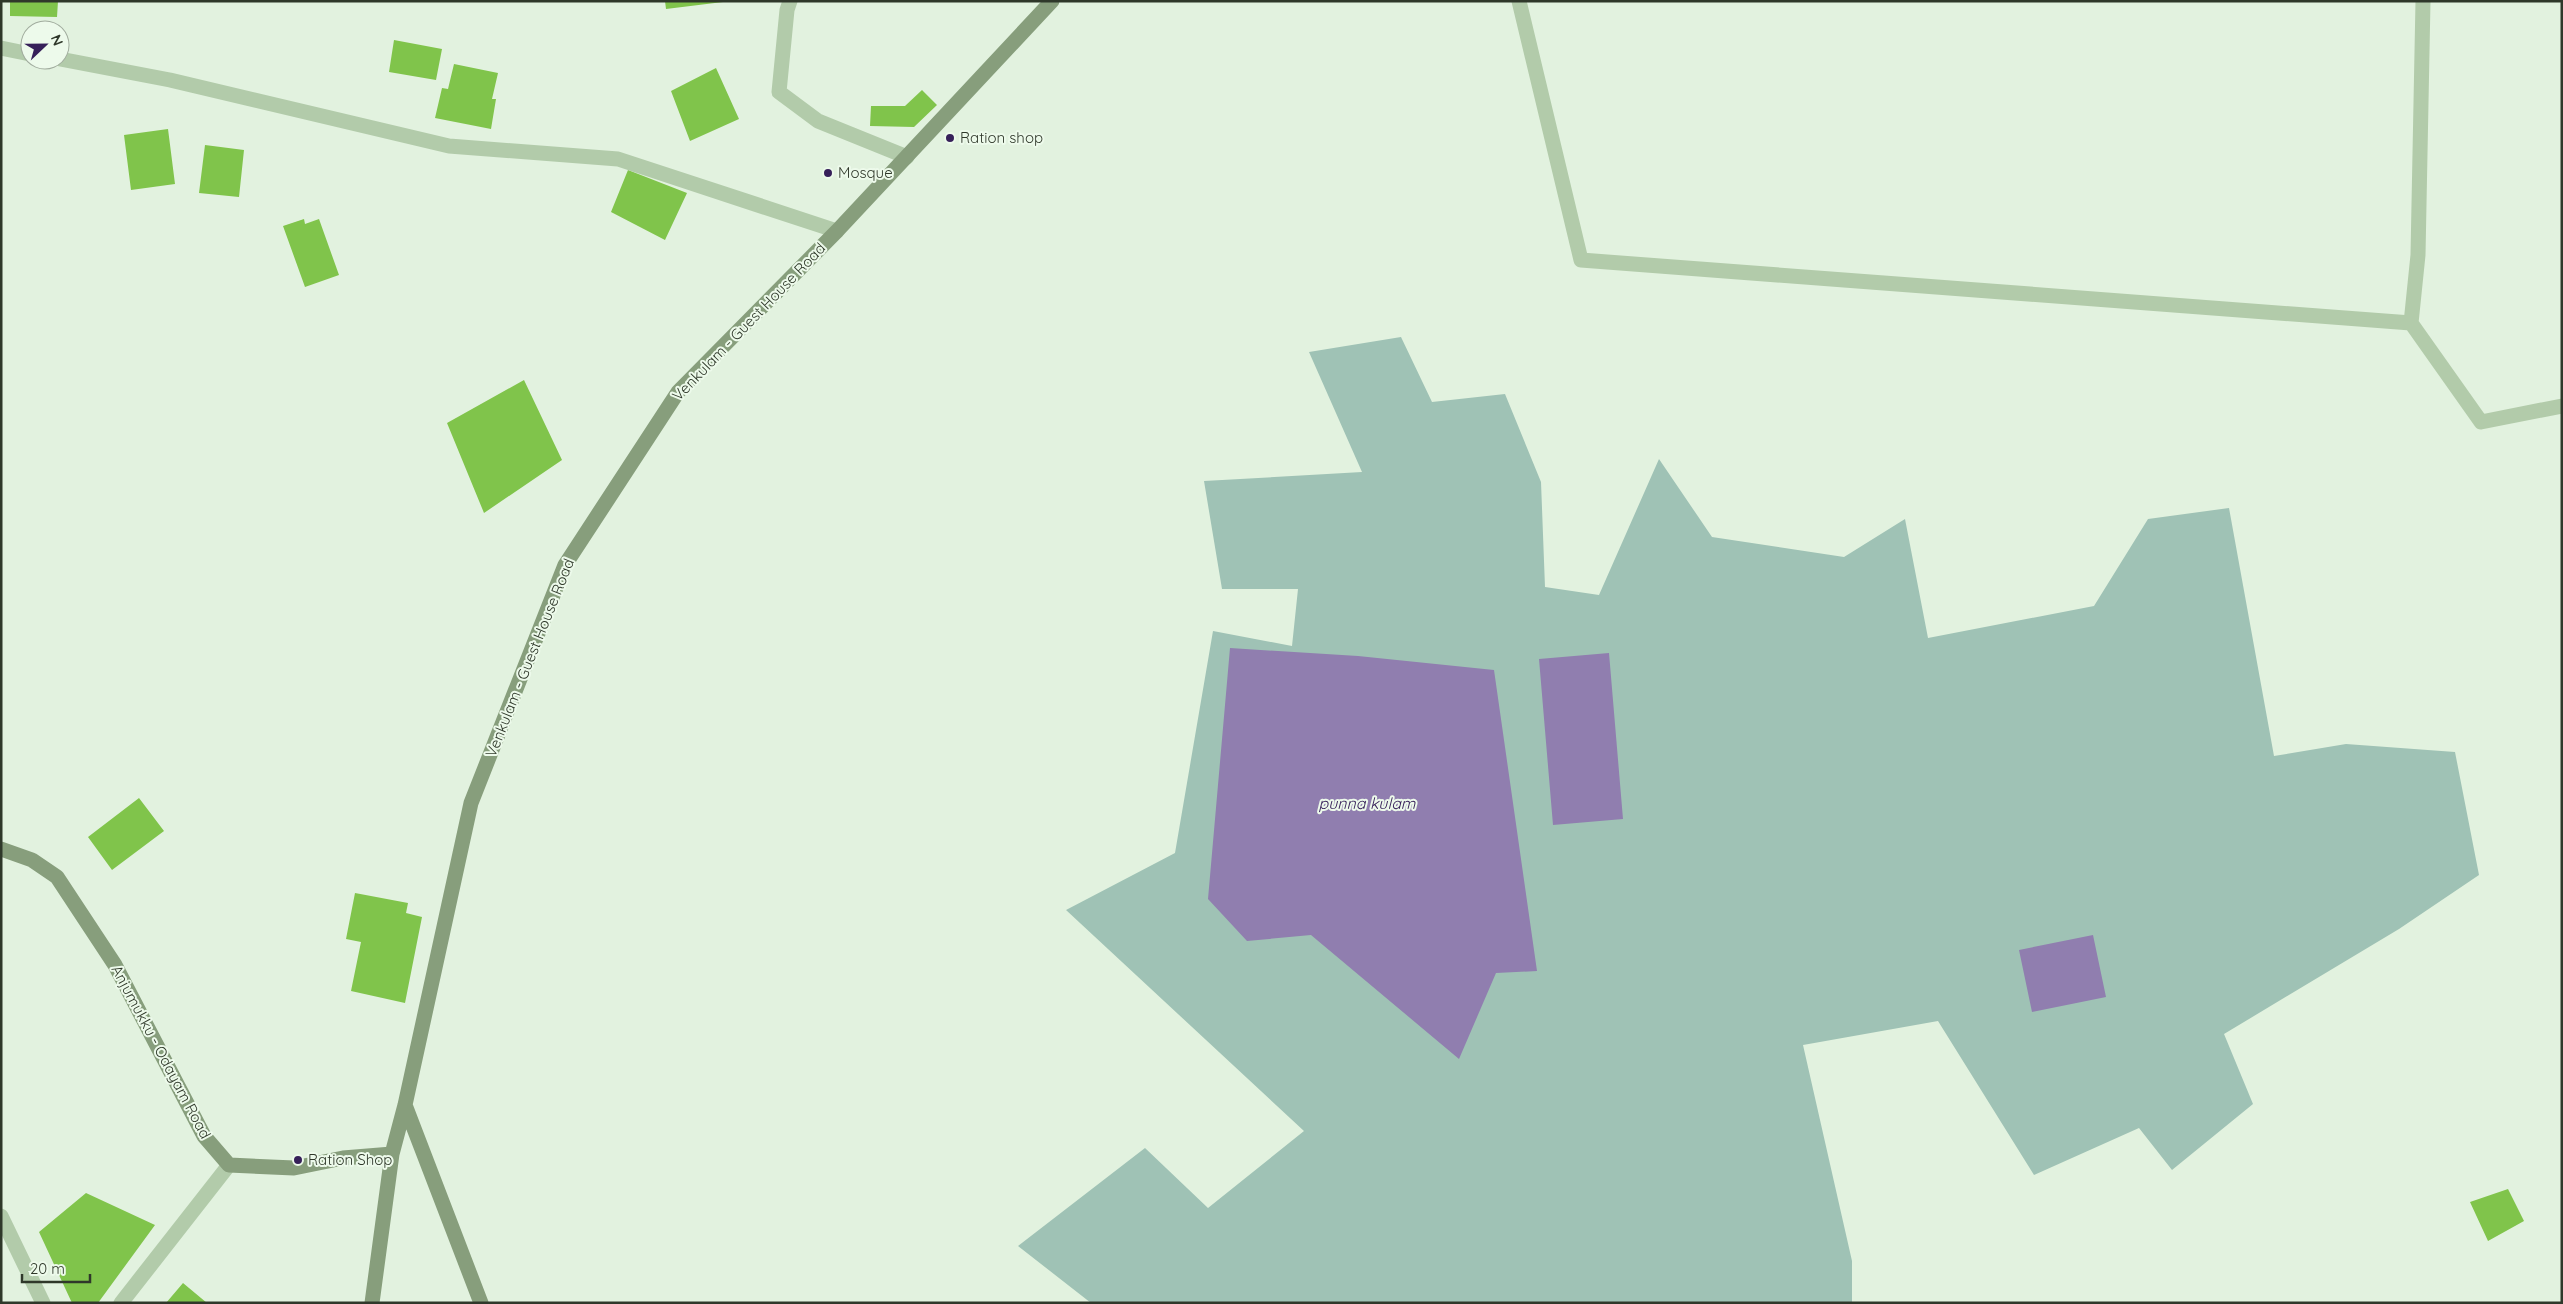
<svg xmlns="http://www.w3.org/2000/svg" width="2563" height="1304" viewBox="0 0 2563 1304" font-family="Quicksand,sans-serif">
<rect width="100%" height="100%" fill="#e2f2df"/>
<path fill="#9fc2b5" d="M 1401,337 L 1432,402 L 1505,394 L 1541,482 L 1545,587 L 1599,595 L 1659,459 L 1712,537 L 1844,557 L 1905,519 L 1928,638 L 2094,606 L 2148,519 L 2229,508 L 2274,756 L 2346,744 L 2455,752 L 2479,875 L 2399,929 L 2224,1034 L 2253,1104 L 2172,1170 L 2139,1128 L 2034,1175 L 1938,1021 L 1803,1045 L 1852,1261 L 1852,1303 L 1091,1303 L 1018,1246 L 1145,1148 L 1208,1208 L 1304,1131 L 1066,910 L 1175,853 L 1213,631 L 1292,646 L 1298,589 L 1222,589 L 1204,481 L 1362,472 L 1309,352 Z"/>
<path fill="#907eaf" d="M 1230,648 L 1358,656 L 1494,670 L 1537,971 L 1496,973 L 1459,1059 L 1311,935 L 1247,941 L 1208,899 Z
M 1609,653 L 1623,819 L 1553,825 L 1539,659 Z
M 2093,935 L 2106,997 L 2032,1012 L 2019,950 Z"/>
<path fill="#80c44b" d="M 10,1 L 58,1 L 57,17 L 10,16 Z
M 665,1 L 722,1 L 723,2 L 666,9 Z
M 394,40 L 442,49 L 436,80 L 389,72 Z
M 454,64 L 498,73 L 492,99 L 496,99 L 491,129 L 435,118 L 442,88 L 448,89 Z
M 716,68 L 739,119 L 690,141 L 671,91 Z
M 922,90 L 937,105 L 914,127 L 870,126 L 871,106 L 905,106 Z
M 168,129 L 175,184 L 131,190 L 124,135 Z
M 205,145 L 244,150 L 239,197 L 199,193 Z
M 628,170 L 687,193 L 665,240 L 611,212 Z
M 304,219 L 305,224 L 319,219 L 339,275 L 305,287 L 283,226 Z
M 524,380 L 562,460 L 484,513 L 447,423 Z
M 139,798 L 164,831 L 112,870 L 88,837 Z
M 355,893 L 408,903 L 406,913 L 422,917 L 405,1003 L 351,991 L 361,942 L 346,939 Z
M 2508,1189 L 2524,1221 L 2488,1241 L 2470,1202 Z
M 86,1193 L 155,1225 L 98,1303 L 72,1303 L 39,1232 Z
M 183,1283 L 207,1303 L 166,1303 Z"/>
<g fill="none" stroke-linecap="round" stroke-linejoin="round">
<path stroke="#b2cbaa" stroke-width="15" d="M 790,1 L 787,10 L 779,92 L 818,121 L 907,157
M 1519,1 L 1581,260 L 2411,323 L 2481,422 L 2562,406
M 1,48 L 30,54
M 60,59 L 170,80 L 449,146 L 618,159 L 837,231
M 2411,323 L 2418,255 L 2423,1
M 1,1216 L 43,1303
M 121,1303 L 229,1165"/>
<path stroke="#879e7c" stroke-width="15" d="M 1,849 L 32,860 L 57,877 L 115,965 L 204,1136 L 229,1165 L 294,1168 L 343,1158 L 392,1154
M 405,1105 L 481,1303
M 372,1303 L 392,1154 L 405,1105 L 471,803 L 565,565 L 678,392 L 837,231 L 1052,1"/>
</g>
<g fill="#362059" stroke="#edfaeb" stroke-width="2">
<circle cx="950" cy="138" r="5"/>
<circle cx="828" cy="173" r="5"/>
<circle cx="298" cy="1160" r="5"/>
</g>
<g text-anchor="middle" stroke-width="4" stroke-linejoin="round" paint-order="stroke">
<g font-size="15" fill="#2f382a" stroke="#edfaeb" text-anchor="start">
<text x="960" y="143">Ration shop</text>
<text x="838" y="178">Mosque</text>
<text x="308" y="1165">Ration Shop</text>
</g>
<g font-size="15" fill="#2f382a" stroke="#edfaeb">
<text transform="translate(749 322) rotate(-46)" y="5">Venkulam - Guest House Road</text>
<text transform="translate(530 658) rotate(-68)" y="5">Venkulam - Guest House Road</text>
<text transform="translate(161 1052) rotate(62)" y="5">Anjumukku - Odayam Road</text>
</g>
<g font-size="16" font-style="italic" fill="#362059" stroke="#edfaeb">
<text x="1367" y="809">punna kulam</text>
</g>
</g>
<rect width="2563" height="1304" fill="none" stroke="#2f382a" stroke-width="5"/>
<g transform="translate(45 45) rotate(68)"><circle r="24" fill="#edfaeb" stroke="#a1ac9e"/>
<path d="M0-4L9 19L0 12L-9 19Z" fill="#362059"/>
<text y="-8" font-size="14" font-weight="bold" text-anchor="middle" fill="#2f382a">N</text>
</g>
<path d="M22 1274v8h68v-8" fill="none" stroke="#2f382a" stroke-width="2.5"/>
<text x="30" y="1274" font-size="15" fill="#2f382a" stroke="#edfaeb" stroke-width="4" paint-order="stroke">20 m</text>
</svg>
